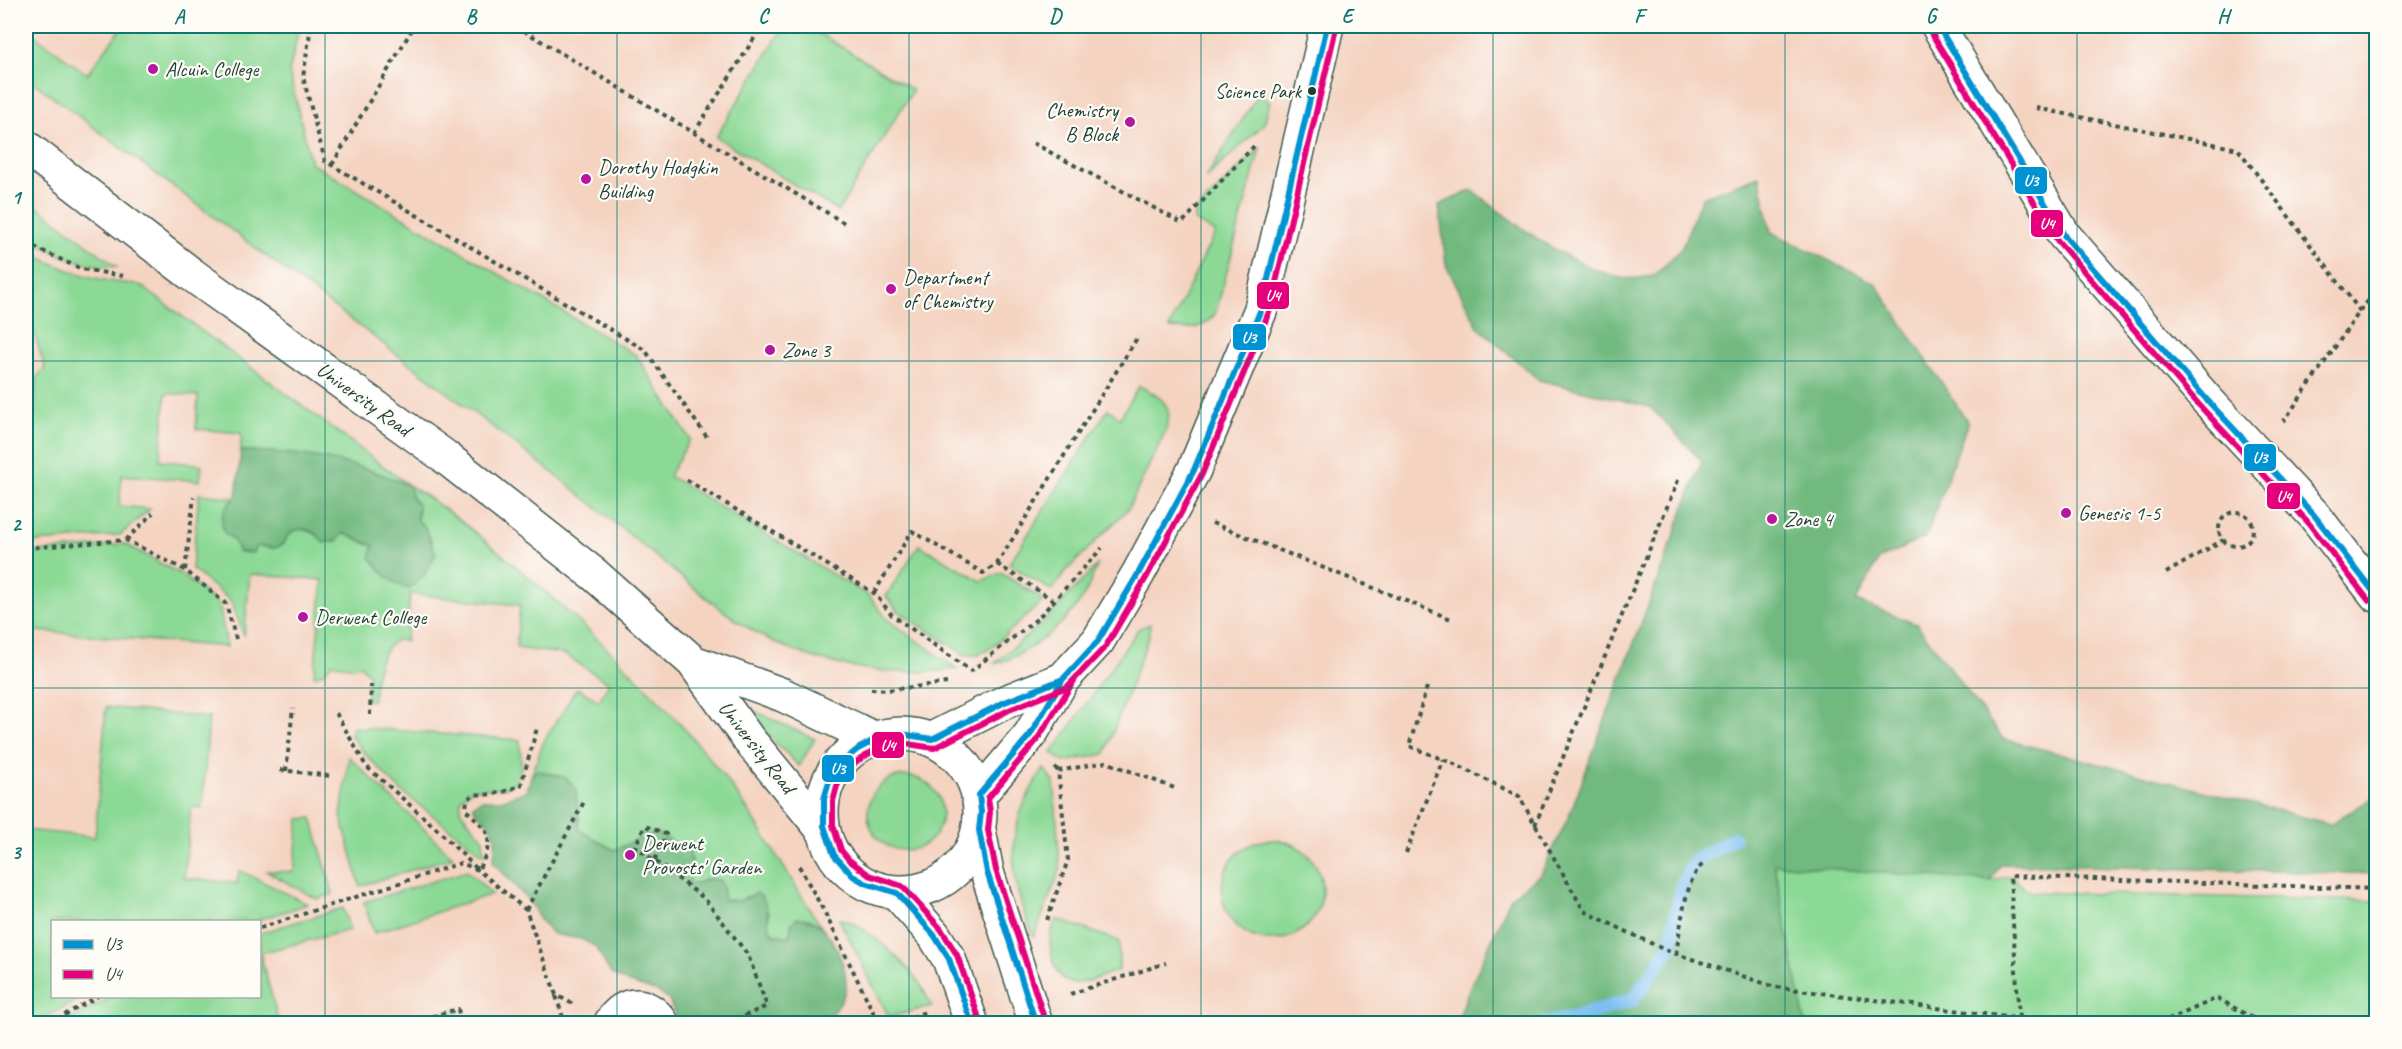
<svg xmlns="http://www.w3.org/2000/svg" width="2402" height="1049" viewBox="0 0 2402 1049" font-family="Caveat,sans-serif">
<rect width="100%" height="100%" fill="#fdfcf7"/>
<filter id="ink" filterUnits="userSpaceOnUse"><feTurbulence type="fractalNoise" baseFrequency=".0167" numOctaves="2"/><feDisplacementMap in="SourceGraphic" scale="12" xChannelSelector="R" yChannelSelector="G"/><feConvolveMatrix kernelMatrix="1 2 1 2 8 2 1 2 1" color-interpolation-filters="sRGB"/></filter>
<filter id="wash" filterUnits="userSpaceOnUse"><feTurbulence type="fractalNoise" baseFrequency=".008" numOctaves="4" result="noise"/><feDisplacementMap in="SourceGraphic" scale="24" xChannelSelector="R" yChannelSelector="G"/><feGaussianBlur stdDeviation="1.35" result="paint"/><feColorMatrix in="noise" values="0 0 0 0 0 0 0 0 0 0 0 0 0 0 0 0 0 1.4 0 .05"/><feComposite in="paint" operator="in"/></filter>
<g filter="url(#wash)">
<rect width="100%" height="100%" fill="#f6e6d0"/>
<path fill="#f4d3c1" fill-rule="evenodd" d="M 26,26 L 2376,26 L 2376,901 L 2030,892 L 2037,1023 L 26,1023 ZM 52,922 L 260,922 L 260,996 L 52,996 Z"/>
<path fill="#8cd996" stroke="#568b65" stroke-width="1.5" d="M 123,26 L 255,26 L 298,33 L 289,72 L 311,163 L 636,355 L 690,439 L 669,476 L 869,596 L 888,620 L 957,669 C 894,678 827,668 770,640 C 736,624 698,591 669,567 C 627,533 585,497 541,464 C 371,333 198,205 26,77 L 26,29 L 87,74 Z
M 784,26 L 807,26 L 913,90 L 838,211 L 716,137 Z
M 1258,95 L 1270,101 L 1264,124 L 1205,179 Z
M 1260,148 L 1216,312 C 1205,330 1189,330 1169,328 L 1215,233 L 1194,220 L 1197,210 Z
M 26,198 L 117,267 C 82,266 55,254 26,237 Z
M 26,250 C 65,272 95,281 140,285 L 410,486 C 452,511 489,544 526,575 C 601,639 675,710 734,790 C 766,835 792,883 822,928 L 810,919 L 792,923 L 789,937 L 772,933 L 768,926 L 769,912 L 749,896 L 740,901 L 723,900 L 723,889 L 707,879 L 696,884 L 688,884 L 692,864 L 614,850 L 579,830 L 579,810 L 566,778 L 537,770 L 531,776 L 544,741 L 577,688 L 599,701 L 609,683 L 564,654 L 516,648 L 520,605 L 410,594 L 406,641 L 396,640 C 378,652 374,680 373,700 L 367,700 L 369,674 L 360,665 L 353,667 L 332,663 L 323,673 L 314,676 L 323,580 L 250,574 L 244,636 L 231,601 L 192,569 L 199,494 L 236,498 L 230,502 L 233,538 L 239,552 L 256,546 L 275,548 L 284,544 C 291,517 308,534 322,535 C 333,536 344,532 355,536 C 359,537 362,542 366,544 C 377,546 419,542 432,542 L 424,526 L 417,520 L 419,511 L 411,497 L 410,486 C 349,458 307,454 241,451 L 241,433 L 196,429 L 198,396 L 166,393 L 160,460 L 202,465 L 200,481 L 122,475 L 119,506 L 150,509 L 120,535 L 26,543 L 26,498 L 37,377 L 45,368 L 26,307 Z
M 1139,386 C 1161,396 1176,406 1165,432 L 1128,509 L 1066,571 L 1052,591 L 1009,564 L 1108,409 L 1120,418 Z
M 125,544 L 182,575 L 219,605 L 227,647 L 26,630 L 26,553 Z
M 919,545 L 981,581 L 1001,573 L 1044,600 L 991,648 L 978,655 L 965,655 L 898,611 L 886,596 Z
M 1098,564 C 1092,576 1088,591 1080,602 C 1061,628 1024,657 994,664 L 1044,621 Z
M 1150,624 L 1149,636 L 1105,754 L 1064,762 L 1052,753 L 1139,628 Z
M 106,707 L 209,718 L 202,808 L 191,807 L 184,878 L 237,883 L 239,870 L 308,904 L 255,921 L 52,922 L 52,996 L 83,997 L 35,1023 L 26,1023 L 26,830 L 95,837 Z
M 752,710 L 815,739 L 799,766 L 748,715 Z
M 352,727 L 520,740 L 521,766 L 517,782 L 504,788 L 473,789 L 461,798 L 461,812 L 483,838 L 484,855 L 401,791 L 366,755 L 351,736 Z
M 349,757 L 453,857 L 360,886 L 341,816 Z
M 1044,769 L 1054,782 L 1060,870 L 1034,937 C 1007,877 1003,825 1044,769 Z
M868 813a37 37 0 1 1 74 0a37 37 0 1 1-74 0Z
M 312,818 L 333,894 L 317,899 L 266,871 L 294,872 L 299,819 Z
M1222 890a50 50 0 1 1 100 0a50 50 0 1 1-100 0Z
M 1773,864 L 1990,881 L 2010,876 L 2030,892 L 2376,901 L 2376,1023 L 1805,1023 Z
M 467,871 L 492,894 L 374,933 L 364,902 Z
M 343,908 L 350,930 L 260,953 L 279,1023 L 62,1023 L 112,997 L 260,996 L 260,933 Z
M 839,919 C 861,920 905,963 918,981 C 924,989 927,998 932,1006 L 889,1017 Z
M 1056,919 L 1119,941 L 1119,970 C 1105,974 1088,984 1074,983 C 1056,983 1051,956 1050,942 C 1049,934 1054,926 1056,919 Z
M 458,1009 L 461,1023 L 398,1023 Z"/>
<path fill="#71b97f" stroke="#487b5a" stroke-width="1.5" d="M 1759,176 L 1771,232 L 1875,283 L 1968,422 L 1926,537 L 1879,559 L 1856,601 L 1917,624 L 2003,739 L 2330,824 L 2376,796 L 2376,874 L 2001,864 L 1990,881 L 1774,864 L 1805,1023 L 1457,1023 L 1468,992 L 1511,897 L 1541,874 L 1569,816 L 1702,461 L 1650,407 L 1539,380 L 1478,327 L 1446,265 L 1439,205 L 1472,190 C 1516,225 1566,264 1622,278 C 1631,280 1644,277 1654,276 L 1681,249 L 1702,197 Z
M 241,451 C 305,452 352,460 410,486 L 411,497 L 418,504 L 417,520 L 424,526 L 436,554 L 422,578 L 409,589 C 390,583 382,573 370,557 L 374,545 C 363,543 354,536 342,533 L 337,541 L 323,543 C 315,526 290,523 284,544 L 275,548 L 256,546 L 253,553 L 239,552 L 233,539 L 225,534 C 218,519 223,508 236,497 Z
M 537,770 L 566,778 L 576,789 L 579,830 L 614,850 L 655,832 L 689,851 L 692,864 L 689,884 L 696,884 L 707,879 L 720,880 L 723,889 L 724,900 L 740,901 L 757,893 C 772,904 764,919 772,933 L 789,937 L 792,923 L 797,918 C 826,916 845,958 846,983 C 846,1000 830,1018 817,1023 L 747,1023 L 745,1018 L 729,1023 L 682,1023 L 676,1017 L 669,1000 L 658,992 L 627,982 L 611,974 L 595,946 L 581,939 L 553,934 L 540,920 L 530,902 L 493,862 C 495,851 498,837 491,828 C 486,819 475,815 473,805 L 481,800 L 501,800 L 527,791 L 531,776 Z"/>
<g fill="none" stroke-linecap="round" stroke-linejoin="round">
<path stroke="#7dbff3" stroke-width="14" d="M 1545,1024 L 1579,1016 L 1633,1000 L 1670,947 L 1682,884 L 1696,860 L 1734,838"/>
</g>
</g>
<g filter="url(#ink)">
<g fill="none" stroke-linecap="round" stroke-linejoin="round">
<g stroke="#3f564b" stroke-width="36">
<path id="minor" d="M 1938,26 L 2064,235 L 2207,400 L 2314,515 L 2376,595
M 26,147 L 191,274 L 444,456 L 595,575 L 693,662 L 749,740 L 823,830
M 693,662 L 783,695 L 873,738
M822 813a79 79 0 1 1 158 0a79 79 0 1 1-158 0Z
M 932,739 L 1005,702 L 1063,679
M 979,795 L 1030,735 L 1063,679 L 1098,641 L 1138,574 L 1194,470 L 1261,309 L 1327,26
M 979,830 L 987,872 L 1036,1024
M 897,893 L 934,935 L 949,959 L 972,1024
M 610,1024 C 624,999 648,1001 663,1024"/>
</g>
<path stroke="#3f564b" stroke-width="4" stroke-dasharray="4.5 4.5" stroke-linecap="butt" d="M 311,26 L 303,77 L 325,161 L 645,350 L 709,440
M 516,26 L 846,224
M 2036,108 L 2238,149 L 2360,311 L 2284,421
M 694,133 L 762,26
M 1033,143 L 1182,223 L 1255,145
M 332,165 L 414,26
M 26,243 L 81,269 L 124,276
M 2360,311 L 2376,291
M 26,361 L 31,371 L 26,432
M 687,480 L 874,593 L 892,615 L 971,671 L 1038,618 L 1102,548
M2219 529a17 17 0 1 1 34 0a17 17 0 1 1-34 0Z
M 1212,523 L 1451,619
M 126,540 L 153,513
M 26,548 L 126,540 L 185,570 L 226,604 L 236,639
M 997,564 L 1053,600
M 185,570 L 194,497
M 2166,573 L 2223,540
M 874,593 L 912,531 L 983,573 L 997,564 L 1137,338
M 1427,687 L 1409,746 L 1452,763 L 1519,796 L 1584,911 L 1665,950 L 1775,987 L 2061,1024
M 871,689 L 887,690 L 947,683
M 336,713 L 366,766 L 440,832 L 478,870 C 495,840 491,832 466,810 L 467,799 L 475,794 C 493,796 505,792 521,785 L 537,728
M 370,715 L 371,685
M 280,770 L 331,776
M 286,771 L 293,708
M 1058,771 L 1106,762 L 1177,789
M 1535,825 L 1679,478
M 1406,853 L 1443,759
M 655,860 L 666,834 L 645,826 L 635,846 L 705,899 L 748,955 L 767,1006 L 744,1016 L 718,1024
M 799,866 L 825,913 L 879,1024
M 526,910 L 585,800
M 1047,920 L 1068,860 L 1058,771 L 1055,767
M 260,928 L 461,863 L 478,870 L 526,910 L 556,995 L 575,1005
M 1676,954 C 1680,932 1685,874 1705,863
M 1070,994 L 1166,963
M 556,996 L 565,1024
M 361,1018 L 362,1024
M 2019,1018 L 2010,876 L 2376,889
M 49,1024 L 98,996
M 406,1024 L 458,1009 L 461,1024
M 895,1024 L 925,1012
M 2011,1024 L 2018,1019
M 2160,1024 L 2217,998 L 2263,1024"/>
<use href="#minor" stroke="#fff" stroke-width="33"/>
<g stroke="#fdfcf7" stroke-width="10">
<path id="bus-1" d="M 1938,26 L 2064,235 L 2207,400 L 2314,515 L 2376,595
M 972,1024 L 949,959 L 934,935 L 897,893 L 865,883 L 853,876 L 834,855 L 824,826 L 824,799 L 829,782 L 843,761 L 858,749 L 878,738 L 901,734 L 932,739 L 1005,702 L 1063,679 L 1098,641 L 1138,574 L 1194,470 L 1261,309 L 1327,26
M 1036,1024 L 987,872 L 979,830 L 981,812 L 979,795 L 1030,735 L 1063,679 L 1069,673"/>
</g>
<g stroke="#fdfcf7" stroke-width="10">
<path id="bus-2" d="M 1930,31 L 2057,240 L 2200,406 L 2307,521 L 2369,601
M 980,1021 L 957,955 L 941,929 L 902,886 L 869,875 L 849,860 L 841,850 L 833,825 L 833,801 L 837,786 L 845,773 L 856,762 L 881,746 L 901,743 L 934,748 L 1009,710 L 1067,687 L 1106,646 L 1146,578 L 1202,474 L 1269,312 L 1336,28
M 1045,1021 L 996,870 L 988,830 L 990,812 L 988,798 L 1037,740 L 1075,679"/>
</g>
<use href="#bus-1" stroke="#0093d3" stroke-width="6"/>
<use href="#bus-2" stroke="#e5007d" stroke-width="6"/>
</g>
</g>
<path fill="none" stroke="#0f766e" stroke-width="1.5" stroke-opacity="0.55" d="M 325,26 L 325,1024M 617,26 L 617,1024M 909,26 L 909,1024M 1201,26 L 1201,1024M 1493,26 L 1493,1024M 1785,26 L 1785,1024M 2077,26 L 2077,1024M 26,361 L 2376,361M 26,688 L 2376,688"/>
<g fill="#b5179e" stroke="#fdfcf7" stroke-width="2">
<circle cx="153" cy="69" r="6"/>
<circle cx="1130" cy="122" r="6"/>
<circle cx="586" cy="179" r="6"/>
<circle cx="891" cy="289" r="6"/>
<circle cx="770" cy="350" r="6"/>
<circle cx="2066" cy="513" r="6"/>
<circle cx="1772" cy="519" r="6"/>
<circle cx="303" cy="617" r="6"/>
<circle cx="630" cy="855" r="6"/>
</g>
<circle fill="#1f3d34" stroke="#fdfcf7" stroke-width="2" cx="1312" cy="91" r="5"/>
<g text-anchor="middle" stroke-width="4.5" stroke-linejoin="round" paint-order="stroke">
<g font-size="20" fill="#1f3d34" stroke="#fdfcf7" text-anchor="end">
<text x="1301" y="98">Science Park</text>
</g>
<g font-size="21" fill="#1f3d34" stroke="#fdfcf7" text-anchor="start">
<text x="165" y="76">Alcuin College</text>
<text x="1118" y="117" text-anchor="end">Chemistry<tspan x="1118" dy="24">B Block</tspan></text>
<text x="598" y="174">Dorothy Hodgkin<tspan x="598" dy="24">Building</tspan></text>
<text x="903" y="284">Department<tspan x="903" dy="24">of Chemistry</tspan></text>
<text x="782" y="357">Zone 3</text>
<text x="2078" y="520">Genesis 1-5</text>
<text x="1784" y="526">Zone 4</text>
<text x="315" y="624">Derwent College</text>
<text x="642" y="850">Derwent<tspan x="642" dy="24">Provosts' Garden</tspan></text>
</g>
<g font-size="21" fill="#1f3d34" stroke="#fdfcf7">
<text transform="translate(364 399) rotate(36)" y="7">University Road</text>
<text transform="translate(757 747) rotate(52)" y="7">University Road</text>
</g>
</g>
<g stroke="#fdfcf7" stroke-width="2">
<rect x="2014" y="166" width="34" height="29" rx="6" fill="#0093d3"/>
<rect x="2030" y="209" width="34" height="29" rx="6" fill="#e5007d"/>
<rect x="1256" y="281" width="34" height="29" rx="6" fill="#e5007d"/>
<rect x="1232" y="323" width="35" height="28" rx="6" fill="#0093d3"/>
<rect x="2243" y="443" width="34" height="29" rx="6" fill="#0093d3"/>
<rect x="2266" y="482" width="35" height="28" rx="6" fill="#e5007d"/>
<rect x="871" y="731" width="34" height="28" rx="6" fill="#e5007d"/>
<rect x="821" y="754" width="34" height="29" rx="6" fill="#0093d3"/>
</g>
<g font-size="16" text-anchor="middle" font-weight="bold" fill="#fff">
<text x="2031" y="186">U3</text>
<text x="2047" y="229">U4</text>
<text x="1273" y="301">U4</text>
<text x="1249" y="343">U3</text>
<text x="2260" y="463">U3</text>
<text x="2284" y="502">U4</text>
<text x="888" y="751">U4</text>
<text x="838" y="774">U3</text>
</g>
<rect width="2402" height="1049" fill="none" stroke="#fdfcf7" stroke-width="66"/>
<rect x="51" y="920" width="210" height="78" fill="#fdfcf7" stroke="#a4b0a9" stroke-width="1.5"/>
<rect x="63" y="940" width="30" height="9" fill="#0093d3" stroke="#a4b0a9" stroke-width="1.5"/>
<text x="105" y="950" font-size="18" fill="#1f3d34">U3</text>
<rect x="63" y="970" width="30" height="9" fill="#e5007d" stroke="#a4b0a9" stroke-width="1.5"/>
<text x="105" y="980" font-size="18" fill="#1f3d34">U4</text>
<rect x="33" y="33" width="2336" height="983" fill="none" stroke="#0f766e" stroke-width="2"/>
<g font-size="20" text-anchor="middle" font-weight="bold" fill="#0f766e">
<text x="179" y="23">A</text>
<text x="471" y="23">B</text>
<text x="763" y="23">C</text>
<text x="1055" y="23">D</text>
<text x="1347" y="23">E</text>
<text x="1639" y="23">F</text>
<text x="1931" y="23">G</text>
<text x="2223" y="23">H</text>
<text x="16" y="204">1</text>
<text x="16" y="531">2</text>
<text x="16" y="859">3</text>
</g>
</svg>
